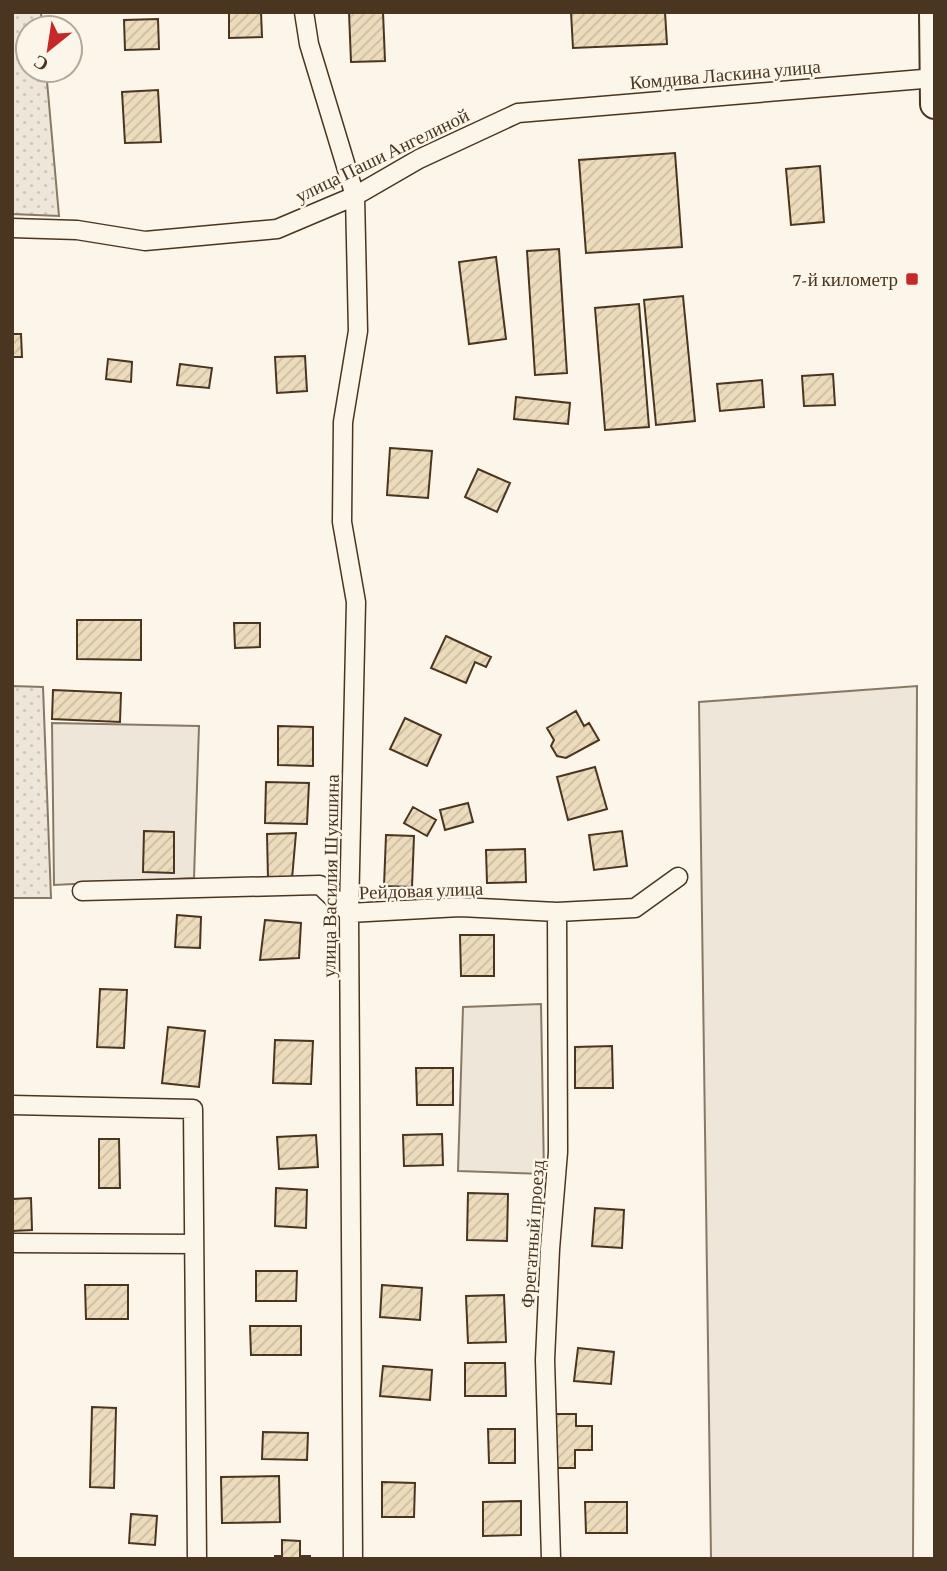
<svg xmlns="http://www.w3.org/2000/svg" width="947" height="1571" viewBox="0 0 947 1571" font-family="'Crimson Pro',serif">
<defs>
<pattern id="park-dots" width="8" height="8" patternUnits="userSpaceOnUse" patternTransform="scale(1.75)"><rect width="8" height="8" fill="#ede6d9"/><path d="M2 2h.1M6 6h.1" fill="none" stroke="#cdc6ba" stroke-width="1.8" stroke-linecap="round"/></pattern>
<pattern id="building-hatch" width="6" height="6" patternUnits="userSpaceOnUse" patternTransform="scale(1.75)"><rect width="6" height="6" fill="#ecdcbc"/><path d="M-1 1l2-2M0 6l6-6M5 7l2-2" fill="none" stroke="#ccbda1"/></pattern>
</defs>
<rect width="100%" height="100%" fill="#fbf6e9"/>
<path fill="#ede6d9" stroke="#887966" stroke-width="2" d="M 917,686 L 913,1559 L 711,1559 L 699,702 Z
M 52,723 L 199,726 L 194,878 L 54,885 Z
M 541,1004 L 544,1174 L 458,1171 L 463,1007 Z"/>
<path fill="url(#park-dots)" stroke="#887966" stroke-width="2" d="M 12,12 L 41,12 L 42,28 L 28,28 L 28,70 L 46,70 L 59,216 L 12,214 Z
M 12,686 L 43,687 L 51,898 L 12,898 Z"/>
<path fill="url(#building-hatch)" stroke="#4a3520" stroke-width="2" d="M 229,12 L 261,12 L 262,37 L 229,38 Z
M 349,12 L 383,12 L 385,61 L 351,62 Z
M 571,12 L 665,12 L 667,44 L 573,48 Z
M 158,19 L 159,49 L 125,50 L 124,20 Z
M 158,90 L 161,142 L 125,143 L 122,92 Z
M 675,153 L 682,247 L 586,253 L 579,160 Z
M 820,166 L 824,222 L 791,225 L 786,169 Z
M 559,249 L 567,373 L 535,375 L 527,251 Z
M 496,257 L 506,339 L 469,344 L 459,262 Z
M 683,296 L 695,421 L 656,425 L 644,300 Z
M 639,304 L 649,427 L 605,430 L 595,308 Z
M 12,334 L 21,334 L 22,357 L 12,357 Z
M 305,356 L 307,391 L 277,393 L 275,357 Z
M 108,359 L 132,362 L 131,382 L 106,379 Z
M 180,364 L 212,368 L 209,388 L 177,385 Z
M 833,374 L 835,405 L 804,406 L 802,376 Z
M 762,380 L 764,407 L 720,411 L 717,384 Z
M 516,397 L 570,403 L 568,424 L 514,419 Z
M 390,448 L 432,451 L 428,498 L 387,495 Z
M 478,469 L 510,483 L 497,512 L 465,497 Z
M 77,620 L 141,620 L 141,660 L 77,659 Z
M 234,623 L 260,623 L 260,647 L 235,648 Z
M 446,636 L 491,657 L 486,667 L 475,662 L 466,683 L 431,668 Z
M 53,690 L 121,693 L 120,722 L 52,719 Z
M 576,711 L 584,726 L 589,723 L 599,740 L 566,758 L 557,756 L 551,746 L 554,740 L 547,728 Z
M 405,718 L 441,735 L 427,766 L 390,749 Z
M 278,726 L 313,727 L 313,766 L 278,765 Z
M 595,767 L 607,809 L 568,820 L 557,777 Z
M 266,782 L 309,783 L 307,824 L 265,823 Z
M 468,803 L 473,822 L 445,830 L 440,810 Z
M 413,807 L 436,820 L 427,836 L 404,823 Z
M 144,831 L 174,832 L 174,873 L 143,872 Z
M 622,831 L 627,866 L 594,870 L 589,835 Z
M 296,833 L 292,879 L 268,879 L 267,834 Z
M 386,835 L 414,836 L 412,887 L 384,886 Z
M 525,849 L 526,882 L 487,883 L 486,850 Z
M 177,915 L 201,917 L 200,948 L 175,947 Z
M 265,920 L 301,923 L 299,958 L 260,960 Z
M 460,935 L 494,935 L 494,976 L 461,976 Z
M 100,989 L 127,990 L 124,1048 L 97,1047 Z
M 168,1027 L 205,1031 L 199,1087 L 162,1083 Z
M 275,1040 L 313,1041 L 311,1084 L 273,1083 Z
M 612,1046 L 613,1088 L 575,1088 L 575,1047 Z
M 416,1068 L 453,1068 L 453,1105 L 417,1105 Z
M 442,1134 L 443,1165 L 404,1166 L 403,1135 Z
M 316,1135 L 318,1167 L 279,1169 L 277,1137 Z
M 99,1139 L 119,1139 L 120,1188 L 99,1188 Z
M 276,1188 L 307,1190 L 306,1228 L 275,1226 Z
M 468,1193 L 508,1194 L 507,1241 L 467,1240 Z
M 31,1198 L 32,1230 L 12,1231 L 12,1199 Z
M 595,1208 L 624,1210 L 622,1248 L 592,1246 Z
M 256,1271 L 297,1271 L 296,1301 L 256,1301 Z
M 85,1285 L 128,1285 L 128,1319 L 86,1319 Z
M 382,1285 L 422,1288 L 420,1320 L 380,1317 Z
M 504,1295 L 506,1342 L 468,1343 L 466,1296 Z
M 250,1326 L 301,1326 L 301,1355 L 251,1355 Z
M 578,1348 L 614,1352 L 611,1384 L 574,1381 Z
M 465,1363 L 505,1363 L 506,1396 L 465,1396 Z
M 383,1366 L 432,1370 L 430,1400 L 380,1396 Z
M 92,1407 L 116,1408 L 114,1488 L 90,1487 Z
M 555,1414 L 576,1414 L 576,1426 L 592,1426 L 592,1450 L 575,1450 L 575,1468 L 554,1468 Z
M 488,1429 L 515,1429 L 515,1463 L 489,1463 Z
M 263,1432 L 308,1433 L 307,1460 L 262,1459 Z
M 279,1476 L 280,1522 L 222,1523 L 221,1477 Z
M 382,1482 L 415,1483 L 414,1517 L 382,1517 Z
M 521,1501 L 521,1535 L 483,1536 L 483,1502 Z
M 585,1502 L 627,1502 L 627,1533 L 586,1533 Z
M 131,1514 L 157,1516 L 155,1545 L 129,1543 Z
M 282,1540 L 300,1541 L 300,1556 L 310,1556 L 310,1559 L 275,1559 L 275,1556 L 282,1556 Z"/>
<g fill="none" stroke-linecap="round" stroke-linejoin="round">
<g stroke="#4a3520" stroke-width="21">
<path id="street" d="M 304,12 L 309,44 L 355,196 L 358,331 L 343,422 L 342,522 L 356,602 L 349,913 L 353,1559
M 12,228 L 77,230 L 145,241 L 277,229 L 355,196 L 419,159 L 518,113 L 935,78
M 82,891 L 320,885 L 349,913 L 460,907 L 557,912 L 635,908 L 678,877
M 12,1105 L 193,1109 L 197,1559
M 12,1243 L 194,1244
M 551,1559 L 545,1360 L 550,1249 L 558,1152 L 557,912"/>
</g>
<g stroke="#4a3520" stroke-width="32">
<path id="primary" d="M 934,12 L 935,104"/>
</g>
<use href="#street" stroke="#fbf6e9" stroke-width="18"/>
<use href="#primary" stroke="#fbf6e9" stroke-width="28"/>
</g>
<rect fill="#c62828" stroke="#fbf6e9" stroke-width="2.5" x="905" y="272" width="14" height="14" rx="3.5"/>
<g text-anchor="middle" stroke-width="5" stroke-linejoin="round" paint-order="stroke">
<g font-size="19" fill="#4a3520" stroke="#fbf6e9">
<text transform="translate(725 74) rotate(-5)" y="7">Комдива Ласкина улица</text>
<text transform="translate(382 155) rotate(-26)" y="7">улица Паши Ангелиной</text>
<text transform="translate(330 876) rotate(-89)" y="7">улица Василия Шукшина</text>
<text transform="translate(421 890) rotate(-2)" y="7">Рейдовая улица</text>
<text transform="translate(532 1234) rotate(-86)" y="7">Фрегатный проезд</text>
</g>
<g font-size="19" fill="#4a3520" stroke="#fbf6e9" text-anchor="end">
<text x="898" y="286">7-й километр</text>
</g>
</g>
<rect width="947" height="1571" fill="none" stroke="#4a3520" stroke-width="28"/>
<g transform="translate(49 49) rotate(210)"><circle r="33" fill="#fbf6e9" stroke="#b4a999" stroke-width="2"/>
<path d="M0-5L12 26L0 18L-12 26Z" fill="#c62828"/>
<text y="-10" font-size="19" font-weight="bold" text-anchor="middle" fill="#4a3520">С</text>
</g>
</svg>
